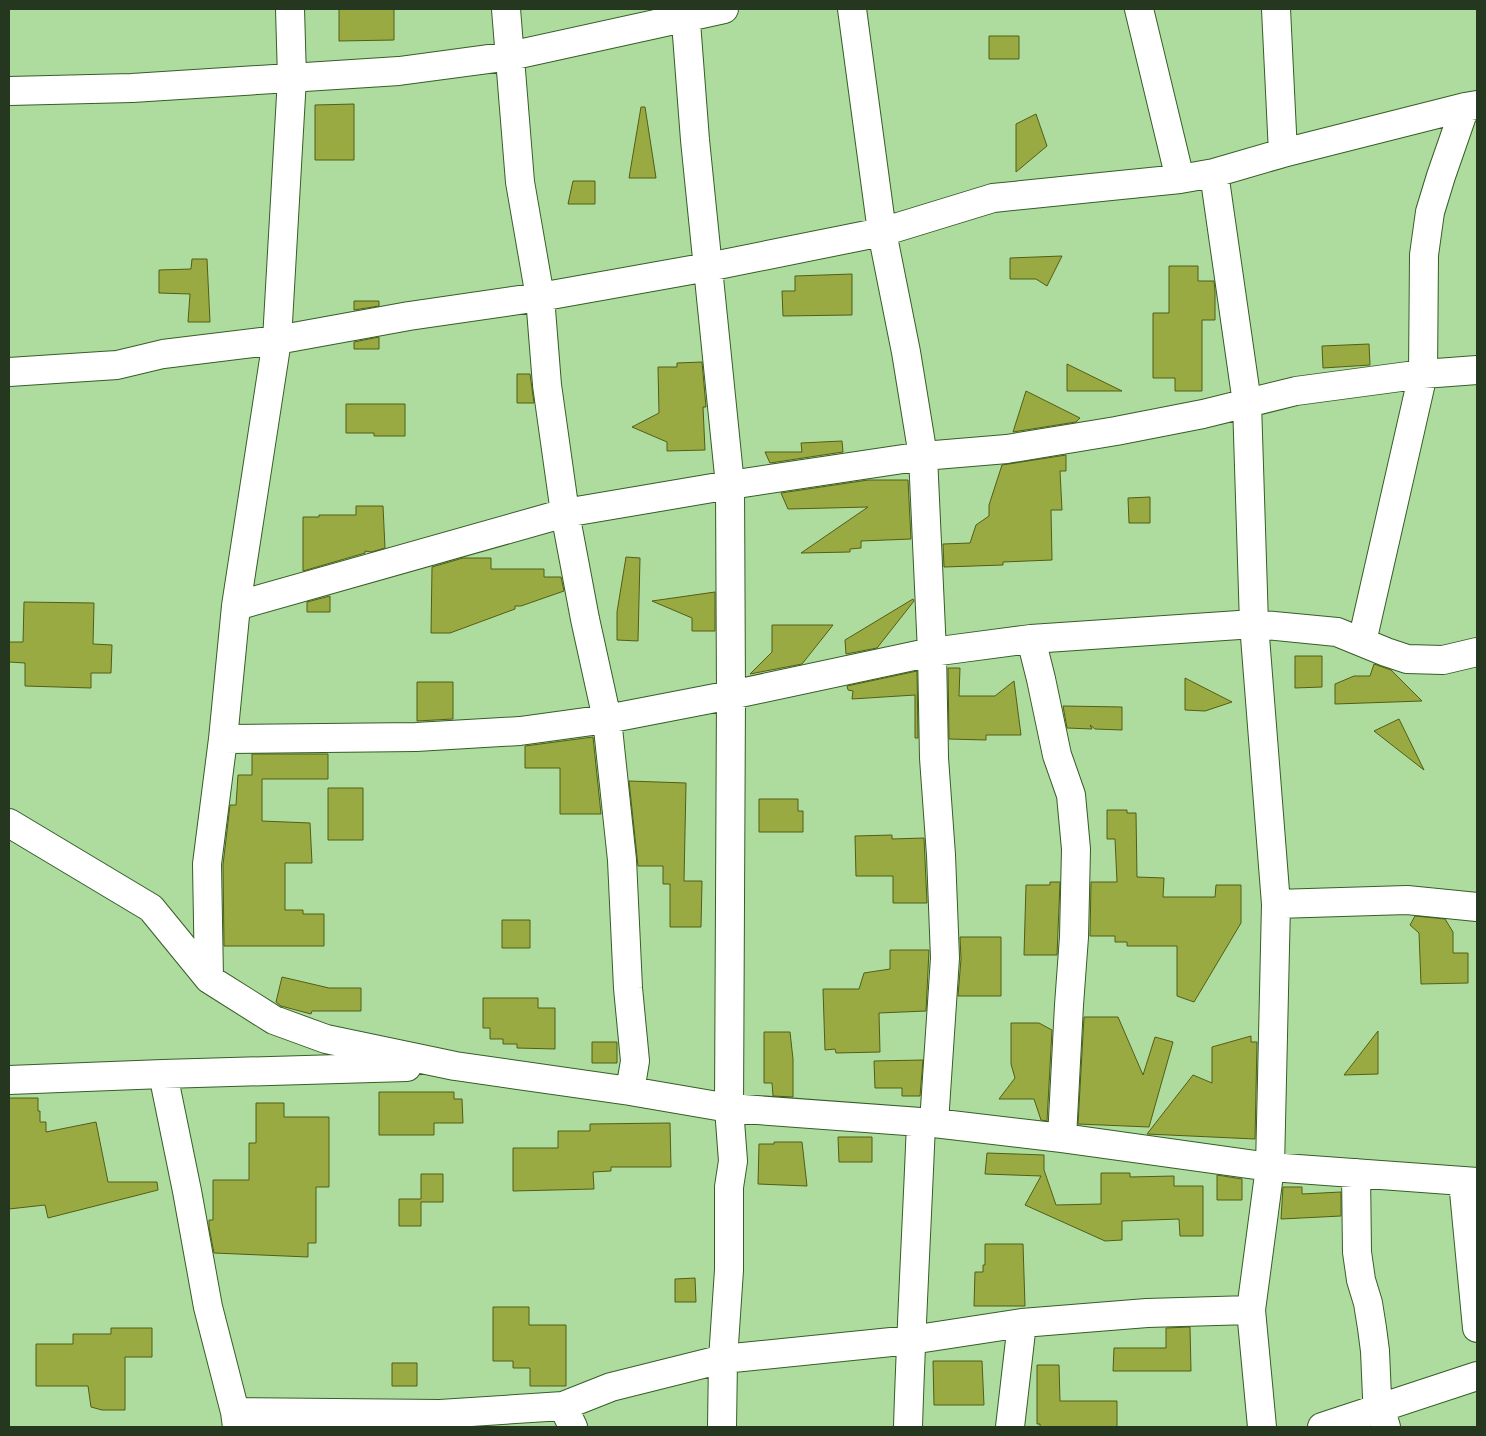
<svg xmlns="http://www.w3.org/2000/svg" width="1486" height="1436" viewBox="0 0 1486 1436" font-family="Signika,sans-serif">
<rect width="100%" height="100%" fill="#aedb9e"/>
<path fill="#99aa43" stroke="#535e14" d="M 339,9 L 394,9 L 394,40 L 339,41 Z
M 989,36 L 1019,36 L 1019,59 L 989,59 Z
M 354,104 L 354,160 L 315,160 L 315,105 Z
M 641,107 L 645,107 L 656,178 L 629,178 Z
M 1036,114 L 1047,146 L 1016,172 L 1016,124 Z
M 573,181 L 595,181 L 595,204 L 568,204 Z
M 1062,256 L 1047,286 L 1036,279 L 1010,279 L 1010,258 Z
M 192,259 L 207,259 L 210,322 L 188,322 L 190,294 L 159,293 L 159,270 L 191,269 Z
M 1169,266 L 1198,266 L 1198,281 L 1214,281 L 1215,291 L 1215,320 L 1202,320 L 1202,391 L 1175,391 L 1175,378 L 1153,378 L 1153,313 L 1169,313 Z
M 852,274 L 852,315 L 783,316 L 782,291 L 795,291 L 795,276 Z
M 354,301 L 379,301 L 379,306 L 354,310 Z
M 379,337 L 379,349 L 354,349 L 354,342 Z
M 1369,344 L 1370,365 L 1323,368 L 1322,346 Z
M 702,362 L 706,407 L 703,407 L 705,450 L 667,451 L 667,442 L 632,427 L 659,413 L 658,367 L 677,367 L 677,363 Z
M 1067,364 L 1122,391 L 1067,391 Z
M 517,374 L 530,374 L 534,403 L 517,403 Z
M 1026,391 L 1080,418 L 1076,422 L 1013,432 Z
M 346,404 L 405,404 L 405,436 L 374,436 L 374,433 L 346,433 Z
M 842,441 L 843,452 L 770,463 L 765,452 L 802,452 L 801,443 Z
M 1066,455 L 1066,471 L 1060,471 L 1062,510 L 1051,510 L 1052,560 L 1003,562 L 1003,565 L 944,567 L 943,544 L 970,543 L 976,525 L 989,516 L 989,505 L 1002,465 Z
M 868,480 L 908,480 L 911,539 L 861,541 L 861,548 L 850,549 L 850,552 L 801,553 L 868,507 L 788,509 L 781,493 Z
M 1150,497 L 1150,523 L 1129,523 L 1128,498 Z
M 356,506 L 383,506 L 385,548 L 371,552 L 365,551 L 365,553 L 303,571 L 303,517 L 319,517 L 319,515 L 356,515 Z
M 626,557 L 640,558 L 638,641 L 617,640 L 617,612 Z
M 463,558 L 491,558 L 491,569 L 544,569 L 544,577 L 561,577 L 564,591 L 521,606 L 515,606 L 515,609 L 450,633 L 431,633 L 432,567 Z
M 715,592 L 715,631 L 692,631 L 692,618 L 652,601 Z
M 330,596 L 330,612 L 307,612 L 307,602 Z
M 913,599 L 914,601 L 877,648 L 846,654 L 845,640 Z
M 24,602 L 94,603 L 93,644 L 112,645 L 111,673 L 91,673 L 91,688 L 25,686 L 25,663 L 9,662 L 9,642 L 23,642 Z
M 772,625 L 833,625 L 802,664 L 750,674 L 772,652 Z
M 1295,656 L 1322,656 L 1322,687 L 1295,688 Z
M 1374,664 L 1391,670 L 1422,701 L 1335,704 L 1335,684 L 1354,676 L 1370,676 Z
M 948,668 L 960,668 L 959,696 L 995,696 L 1014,681 L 1021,735 L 986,735 L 986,740 L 949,739 Z
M 917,671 L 918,738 L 915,738 L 915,695 L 852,699 L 853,691 L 848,690 L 847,686 Z
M 1185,678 L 1232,702 L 1205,711 L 1185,710 Z
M 417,682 L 453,682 L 453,719 L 417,721 Z
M 1063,706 L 1122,707 L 1122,730 L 1095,729 L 1090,725 L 1092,729 L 1067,728 Z
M 1399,719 L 1424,770 L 1374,731 Z
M 593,737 L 601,814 L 560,814 L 560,768 L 525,768 L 525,746 Z
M 252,754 L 328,754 L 328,779 L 262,779 L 262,821 L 310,823 L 312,863 L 285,863 L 285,910 L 303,910 L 303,914 L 324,914 L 324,946 L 224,946 L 223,865 L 230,805 L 236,805 L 238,775 L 252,775 Z
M 629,781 L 686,783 L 684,881 L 702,881 L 701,927 L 670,927 L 670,884 L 663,884 L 663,866 L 638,866 Z
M 328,788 L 363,788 L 363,840 L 328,840 Z
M 759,799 L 798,799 L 798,811 L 803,811 L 803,832 L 759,832 Z
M 1107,810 L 1127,810 L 1127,813 L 1136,813 L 1137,877 L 1164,878 L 1163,897 L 1215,897 L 1216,885 L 1241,885 L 1241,923 L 1194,1002 L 1177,996 L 1177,946 L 1127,946 L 1127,942 L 1115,942 L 1115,936 L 1090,936 L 1091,882 L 1117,882 L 1115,839 L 1107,839 Z
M 892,835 L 892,839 L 924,838 L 927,903 L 893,903 L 893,876 L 856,876 L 855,836 Z
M 1050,882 L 1060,882 L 1057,955 L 1024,955 L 1026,885 L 1050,885 Z
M 1415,916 L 1445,919 L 1453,932 L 1453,953 L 1468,953 L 1468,983 L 1421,984 L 1419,933 L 1410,925 Z
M 502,920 L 530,920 L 530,948 L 502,948 Z
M 960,937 L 1001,937 L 1001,996 L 958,996 L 961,959 Z
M 890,950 L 929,950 L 926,1011 L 879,1013 L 880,1052 L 836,1053 L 835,1049 L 825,1050 L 823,989 L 859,989 L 864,973 L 890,969 Z
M 282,977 L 329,988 L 361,988 L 361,1011 L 312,1011 L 311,1014 L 281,1006 L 276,1002 Z
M 483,998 L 538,998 L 538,1008 L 555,1008 L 555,1049 L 517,1048 L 517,1044 L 503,1044 L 503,1039 L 490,1039 L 490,1028 L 483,1028 Z
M 1084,1017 L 1118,1017 L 1143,1075 L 1155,1037 L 1173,1042 L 1149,1127 L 1078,1124 Z
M 1011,1023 L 1039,1023 L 1052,1030 L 1047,1121 L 1041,1120 L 1034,1099 L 999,1099 L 1015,1078 L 1011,1064 Z
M 1378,1031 L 1378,1074 L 1344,1075 Z
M 764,1032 L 790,1032 L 793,1059 L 793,1097 L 773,1096 L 772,1083 L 764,1083 Z
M 1251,1036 L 1251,1042 L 1257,1042 L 1255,1139 L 1147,1134 L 1193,1075 L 1212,1083 L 1212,1047 Z
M 592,1042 L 617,1042 L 617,1063 L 592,1063 Z
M 923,1060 L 920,1096 L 902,1096 L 902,1088 L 875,1088 L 874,1061 Z
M 379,1092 L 454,1092 L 454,1099 L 462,1099 L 463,1123 L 434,1123 L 434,1135 L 379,1135 Z
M 9,1098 L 38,1098 L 38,1111 L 40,1111 L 40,1122 L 46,1122 L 46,1132 L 96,1122 L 108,1182 L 157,1182 L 158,1190 L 48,1218 L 45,1205 L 9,1209 Z
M 256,1103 L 284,1103 L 284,1117 L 329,1117 L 329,1187 L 316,1187 L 316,1243 L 308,1243 L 308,1257 L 214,1253 L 209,1227 L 209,1220 L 213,1220 L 213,1180 L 249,1180 L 249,1143 L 256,1143 Z
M 670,1123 L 671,1167 L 611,1167 L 611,1171 L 593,1172 L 594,1189 L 513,1191 L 513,1148 L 558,1148 L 558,1131 L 590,1131 L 590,1124 Z
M 838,1137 L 872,1137 L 872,1162 L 839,1162 Z
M 774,1142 L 802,1142 L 807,1186 L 758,1184 L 759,1144 L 774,1144 Z
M 987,1153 L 1044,1155 L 1044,1170 L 1056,1205 L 1101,1204 L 1101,1173 L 1130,1173 L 1130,1177 L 1174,1176 L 1174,1186 L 1203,1186 L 1203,1236 L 1180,1236 L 1179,1219 L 1122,1221 L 1122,1240 L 1105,1241 L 1025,1205 L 1041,1176 L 985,1174 Z
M 421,1174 L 443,1174 L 443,1202 L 421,1202 L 421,1226 L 399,1226 L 399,1199 L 421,1199 Z
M 1217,1175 L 1242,1179 L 1242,1200 L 1217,1200 Z
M 1283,1187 L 1302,1187 L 1302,1194 L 1341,1192 L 1341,1216 L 1281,1219 Z
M 985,1244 L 1023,1244 L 1025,1306 L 974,1306 L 975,1272 L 983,1272 L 983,1265 L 985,1265 Z
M 695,1278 L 696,1302 L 675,1302 L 675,1279 Z
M 493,1307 L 529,1307 L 529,1325 L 566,1325 L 566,1386 L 530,1386 L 530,1368 L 513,1368 L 513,1361 L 493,1361 Z
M 1190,1327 L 1191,1371 L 1113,1371 L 1114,1348 L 1166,1348 L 1166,1328 Z
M 111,1328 L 152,1328 L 152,1357 L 125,1357 L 125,1410 L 102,1410 L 91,1407 L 88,1386 L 36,1386 L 36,1344 L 73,1344 L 73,1334 L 111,1334 Z
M 933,1361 L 982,1361 L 984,1405 L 934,1405 Z
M 392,1363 L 417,1363 L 417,1386 L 392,1386 Z
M 1037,1365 L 1059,1365 L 1060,1401 L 1117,1401 L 1117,1427 L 1040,1427 L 1040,1424 L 1037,1424 Z"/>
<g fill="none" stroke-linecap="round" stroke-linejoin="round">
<g stroke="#365e27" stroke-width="30">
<path id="minor" d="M 506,9 L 520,182 L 540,297 L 547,385 L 565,513 L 585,619 L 607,719 L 622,860 L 628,988 L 635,1061 L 630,1091
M 685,9 L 695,140 L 730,485 L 731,695 L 729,1108 L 733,1161 L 729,1187 L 729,1270 L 723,1359 L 722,1427
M 852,9 L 882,232 L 906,352 L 923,456 L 932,652 L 934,758 L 941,855 L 945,958 L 934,1123
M 1139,9 L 1180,179
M 1276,9 L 1283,153
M 9,91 L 132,88 L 399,71 L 510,56 L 724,9
M 1214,173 L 1247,403 L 1254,624 L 1276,904 L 1270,1167 L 1251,1310 L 1262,1427
M 9,372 L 117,365 L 163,354 L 277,340 L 409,316 L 540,297 L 708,267 L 882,232 L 993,198 L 1180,179 L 1214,173 L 1283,153 L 1465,107 L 1477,105
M 236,606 L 565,513 L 730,485 L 923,456 L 1007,449 L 1116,431 L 1203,414 L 1296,391 L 1423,374 L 1477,370
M 1031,639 L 1041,679 L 1057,755 L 1071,795 L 1076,849 L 1074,937 L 1069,1005 L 1062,1138
M 1362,642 L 1423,374 L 1424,255 L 1430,212 L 1441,176 L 1465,107
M 223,739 L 416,737 L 520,731 L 607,719 L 731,695 L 932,652 L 1031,639 L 1254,624 L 1337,632 L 1386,652 L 1407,659 L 1443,660 L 1477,652
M 9,823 L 151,908 L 209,979 L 274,1020 L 326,1039 L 455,1066 L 630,1091 L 729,1108 L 934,1123 L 1062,1138 L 1270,1167 L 1477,1182
M 1276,904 L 1407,900 L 1477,907
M 209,979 L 207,864 L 223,739 L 236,606 L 277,340 L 292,78 L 290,9
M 163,1074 L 187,1191 L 208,1307 L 235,1412 L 237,1427
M 9,1080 L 163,1074 L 407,1067
M 1356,1173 L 1357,1252 L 1361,1280 L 1368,1303 L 1372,1328 L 1375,1351 L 1377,1397 L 1386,1427
M 1463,1181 L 1477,1328
M 563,1406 L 573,1427
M 235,1412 L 440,1414 L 563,1406 L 611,1387 L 723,1359 L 911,1340 L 1022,1323 L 1147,1313 L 1251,1310
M 908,1427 C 911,1326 917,1224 921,1123
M 1010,1427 L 1022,1323
M 1322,1427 L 1477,1376"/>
</g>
<use href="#minor" stroke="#fff" stroke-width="28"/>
</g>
<rect width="1486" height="1436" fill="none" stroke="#25371f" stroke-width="20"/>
</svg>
